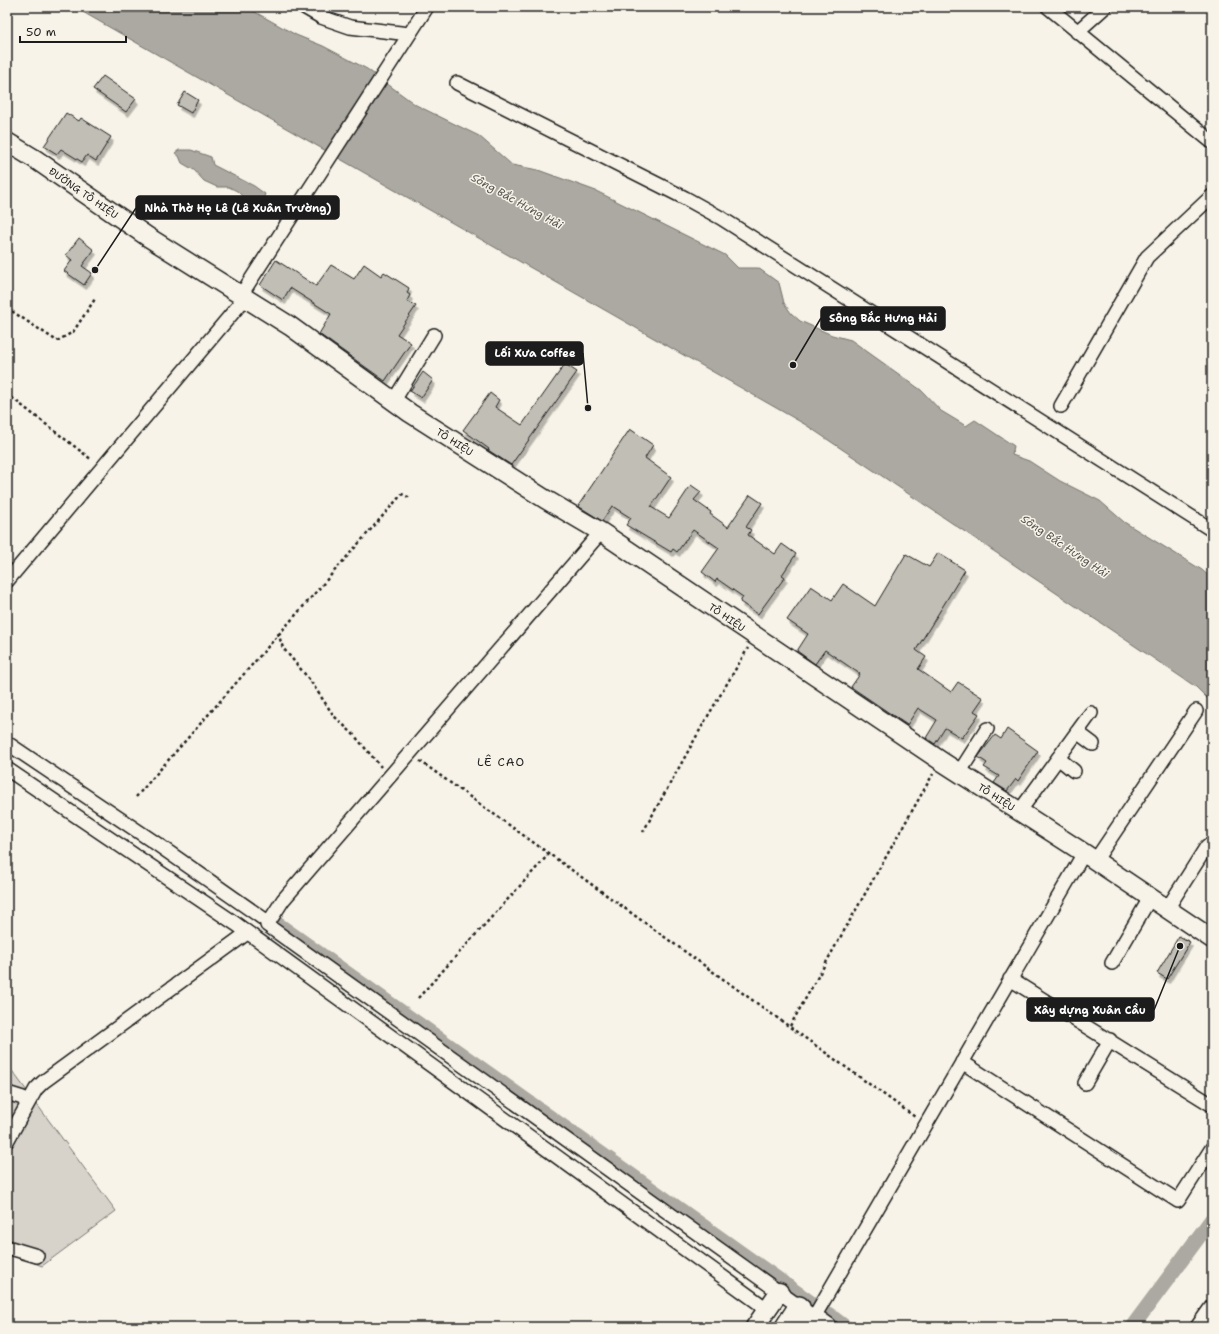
<svg xmlns="http://www.w3.org/2000/svg" width="1219" height="1334" viewBox="0 0 1219 1334" font-family="'Shantell Sans',sans-serif">
<defs>
<filter id="shadow"><feDropShadow dx="2.5" dy="4.5" stdDeviation="0" flood-color="#0004"/></filter>
</defs>
<rect width="100%" height="100%" fill="#f7f3e8"/>
<filter id="ink" filterUnits="userSpaceOnUse"><feTurbulence type="fractalNoise" baseFrequency=".025" numOctaves="2"/><feDisplacementMap in="SourceGraphic" scale="8" xChannelSelector="R" yChannelSelector="G"/><feConvolveMatrix kernelMatrix="1 2 1 2 8 2 1 2 1" color-interpolation-filters="sRGB"/></filter>
<g filter="url(#ink)">
<path fill="#d7d3cb" stroke="#7a7874" d="M 7,1064 L 116,1211 L 42,1266 L 7,1252 Z"/>
<path fill="#aca9a2" stroke="#72716c" d="M 74,7 L 246,7 L 296,35 L 323,46 L 367,69 L 416,105 L 479,136 L 512,165 L 538,170 L 596,191 L 725,255 L 738,268 L 758,268 L 779,283 L 784,303 L 791,313 L 800,321 L 832,335 L 851,340 L 921,390 L 941,411 L 966,426 L 975,420 L 1014,446 L 1012,455 L 1029,461 L 1060,481 L 1100,501 L 1124,522 L 1202,570 L 1212,579 L 1212,703 L 1196,687 L 806,425 Z
M 179,150 L 191,150 L 211,157 L 213,165 L 254,186 L 265,194 L 260,208 L 245,199 L 237,191 L 229,187 L 217,187 L 204,181 L 194,170 L 182,163 L 179,156 L 175,153 Z"/>
<g fill="none" stroke-linecap="round" stroke-linejoin="round">
<path stroke="#aca9a2" stroke-width="15" d="M 279,925 L 810,1302
M 828,1314 L 845,1327
M 1132,1327 L 1212,1219"/>
</g>
<path fill="#c0beb5" stroke="#1c1c1c" filter="url(#shadow)" d="M 103,76 L 136,99 L 126,112 L 93,89 Z
M 185,92 L 198,100 L 191,113 L 177,105 Z
M 66,113 L 79,121 L 81,118 L 111,137 L 96,161 L 87,155 L 82,162 L 61,149 L 57,154 L 44,146 Z
M 79,238 L 94,250 L 82,266 L 92,273 L 84,285 L 64,271 L 72,260 L 66,255 Z
M 276,260 L 316,286 L 331,265 L 354,279 L 364,264 L 381,276 L 384,272 L 409,288 L 407,293 L 410,295 L 407,301 L 416,306 L 397,334 L 411,343 L 385,381 L 319,334 L 331,314 L 290,288 L 283,300 L 260,285 Z
M 565,364 L 577,372 L 511,465 L 488,450 L 489,449 L 463,430 L 490,393 L 499,400 L 495,407 L 522,425 Z
M 423,372 L 433,380 L 421,398 L 410,391 Z
M 630,429 L 653,445 L 645,458 L 671,477 L 651,507 L 669,518 L 691,485 L 701,492 L 694,500 L 711,512 L 710,514 L 728,527 L 750,495 L 762,503 L 746,527 L 751,530 L 748,535 L 775,554 L 782,544 L 796,554 L 782,575 L 785,577 L 758,614 L 740,602 L 743,597 L 717,579 L 715,582 L 702,572 L 719,548 L 693,530 L 677,552 L 673,549 L 671,552 L 626,525 L 631,518 L 612,506 L 602,521 L 578,506 Z
M 938,553 L 965,570 L 916,650 L 926,657 L 918,669 L 951,692 L 958,682 L 983,698 L 974,711 L 979,714 L 962,738 L 945,728 L 935,744 L 926,738 L 937,720 L 918,708 L 907,725 L 851,687 L 860,674 L 825,650 L 815,664 L 797,651 L 808,634 L 787,620 L 811,586 L 832,600 L 843,584 L 875,606 L 906,554 L 929,567 Z
M 1007,729 L 1038,751 L 1018,781 L 1016,779 L 1007,791 L 994,783 L 999,776 L 984,767 L 987,763 L 978,757 L 995,735 L 1001,739 Z
M 1179,936 L 1190,942 L 1167,979 L 1157,973 Z"/>
<g fill="none" stroke-linecap="round" stroke-linejoin="round">
<g stroke="#1c1c1c" stroke-width="16">
<path id="street" d="M 304,7 L 321,17 L 350,27 L 409,34
M 1048,7 L 1212,142
M 1077,32 L 1105,7
M 457,83 L 685,198 L 721,218 L 1212,530
M 241,295 L 427,7
M 393,402 L 434,335
M 1061,406 L 1147,257 L 1212,196
M 601,532 L 283,900 L 267,925 L 814,1317 L 1084,853
M 7,581 L 246,297
M 1077,732 L 1093,744
M 7,743 L 154,842 L 268,922
M 1058,758 L 1074,771
M 7,769 L 236,924 L 767,1309
M 959,773 L 987,729
M 1019,812 L 1091,713
M 1095,861 L 1196,711
M 1167,909 L 1207,846
M 1112,963 L 1150,898
M 1010,979 L 1212,1105
M 962,1062 L 1178,1201 L 1212,1148
M 1085,1083 L 1110,1040
M 7,1093 L 23,1098 L 27,1105
M 7,1141 L 36,1089 L 43,1082 L 247,933
M 7,1247 L 37,1256
M 1197,1327 L 1212,1306"/>
</g>
<g stroke="#1c1c1c" stroke-width="21">
<g id="secondary">
<path id="s1" d="M 7,142 L 35,159 L 148,237 L 290,326 L 410,413 L 545,499 L 601,532 L 941,761 L 1084,853 L 1212,939"/>
<path d="M 799,1307 L 810,1327"/>
<path d="M 814,1317 L 828,1327"/>
<path d="M 755,1327 L 779,1292"/>
</g>
</g>
<g stroke="#1c1c1c" stroke-width="24">
<path id="primary" d="M 786,1327 L 799,1307"/>
</g>
<path stroke="#1c1c1c" stroke-width="2.5" stroke-dasharray="3 3" stroke-linecap="butt" d="M 7,308 L 57,341 L 73,332 L 95,299
M 7,394 L 92,460
M 278,633 L 283,648 L 309,679 L 334,716 L 354,735 L 381,767
M 420,761 L 915,1117
M 136,797 L 402,494 L 410,498
M 643,832 L 705,721 L 748,648
M 418,998 L 549,854
M 790,1026 L 933,774"/>
<use href="#street" stroke="#f7f3e8" stroke-width="13"/>
<use href="#secondary" stroke="#f7f3e8" stroke-width="18"/>
<use href="#primary" stroke="#f7f3e8" stroke-width="21"/>
</g>
</g>
<g text-anchor="middle" stroke-width="3" stroke-linejoin="round" paint-order="stroke">
<g font-size="10" fill="#1c1c1c" stroke="#f7f3e8">
<text dy="4" stroke="none"><textPath href="#s1" startOffset="92">ĐƯỜNG TÔ HIỆU</textPath></text>
<text dy="4" stroke="none"><textPath href="#s1" startOffset="539">TÔ HIỆU</textPath></text>
<text dy="4" stroke="none"><textPath href="#s1" startOffset="863">TÔ HIỆU</textPath></text>
<text dy="4" stroke="none"><textPath href="#s1" startOffset="1187">TÔ HIỆU</textPath></text>
</g>
<g font-size="11" font-style="italic" fill="#565452" stroke="#f7f3e8">
<text transform="translate(517 201) rotate(29)" y="4">Sông Bắc Hưng Hải</text>
<text transform="translate(1065 546) rotate(34)" y="4">Sông Bắc Hưng Hải</text>
</g>
<g font-size="12" letter-spacing="1" fill="#1c1c1c" stroke="#f7f3e8">
<text x="501" y="766">LÊ CAO</text>
</g>
</g>
<path fill="none" stroke="#1c1c1c" stroke-width="1.5" d="M95 270L136 208M793 365L821 318M588 408L583 353M1180 946L1154 1010"/>
<g fill="#1c1c1c" stroke="#f7f3e8" stroke-width="1.5">
<circle cx="95" cy="270" r="4"/>
<circle cx="793" cy="365" r="4"/>
<circle cx="588" cy="408" r="4"/>
<circle cx="1180" cy="946" r="4"/>
</g>
<g fill="#1c1c1c" stroke="#1c1c1c" stroke-width="1.5">
<rect x="136" y="196" width="203" height="23" rx="4"/>
<rect x="821" y="307" width="124" height="23" rx="4"/>
<rect x="486" y="342" width="97" height="23" rx="4"/>
<rect x="1027" y="998" width="127" height="23" rx="4"/>
</g>
<g font-size="11" text-anchor="middle" font-weight="bold" fill="#fff">
<text x="238" y="212">Nhà Thờ Họ Lê (Lê Xuân Trường)</text>
<text x="883" y="322">Sông Bắc Hưng Hải</text>
<text x="535" y="357">Lối Xưa Coffee</text>
<text x="1090" y="1014">Xây dựng Xuân Cầu</text>
</g>
<rect width="1219" height="1334" fill="none" stroke="#f7f3e8" stroke-width="24"/>
<rect x="12" y="12" width="1195" height="1310" fill="none" stroke="#1c1c1c" stroke-width="1.5" filter="url(#ink)"/>
<path d="M20 36v6h106v-6" fill="none" stroke="#1c1c1c" stroke-width="2"/>
<text x="26" y="36" font-size="12" fill="#1c1c1c" stroke="#f7f3e8" stroke-width="3" paint-order="stroke">50 m</text>
</svg>
